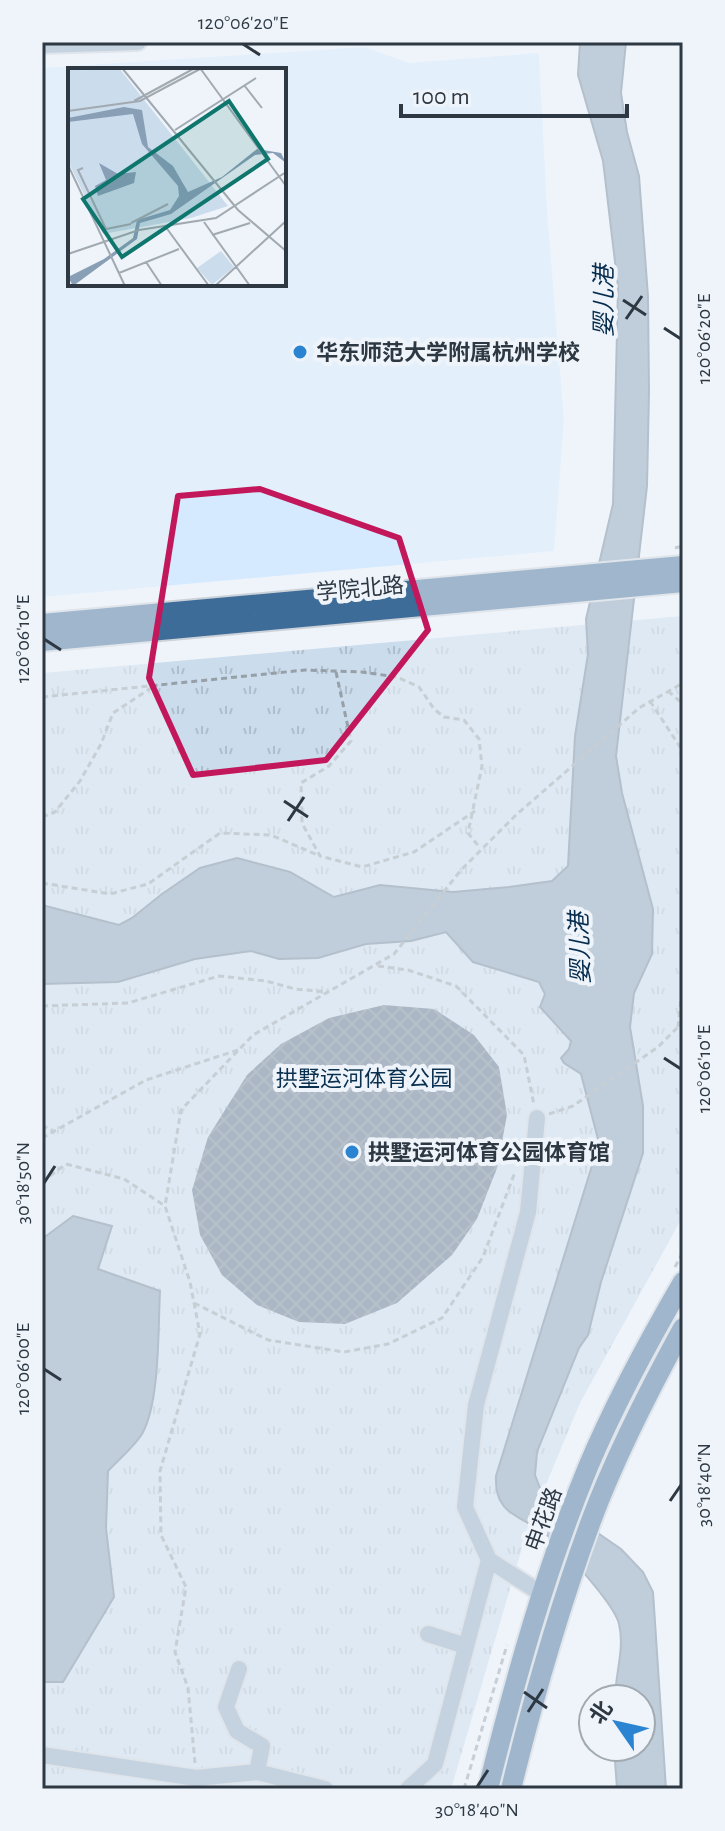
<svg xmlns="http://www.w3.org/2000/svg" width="725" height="1831" viewBox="0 0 725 1831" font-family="'Alegreya Sans','Noto Sans SC',sans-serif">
<defs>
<pattern id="park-tufts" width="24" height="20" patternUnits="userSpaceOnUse" patternTransform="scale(2)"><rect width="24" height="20" fill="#cbdced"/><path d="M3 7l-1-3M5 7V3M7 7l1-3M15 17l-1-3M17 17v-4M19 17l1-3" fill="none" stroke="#afbecc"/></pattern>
<pattern id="building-cross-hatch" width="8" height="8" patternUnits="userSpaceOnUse" patternTransform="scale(2)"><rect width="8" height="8" fill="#596e83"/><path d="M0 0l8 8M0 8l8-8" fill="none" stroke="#738394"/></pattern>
</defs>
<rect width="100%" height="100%" fill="#eff4fa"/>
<path fill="#d6eaff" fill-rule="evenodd" d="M 365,47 L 409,63 L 539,53 L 547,211 L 564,420 L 554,551 L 42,597 L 42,68 ZM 70,70 L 284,70 L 284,284 L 70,284 Z"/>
<path fill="url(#park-tufts)" d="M 683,616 L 683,1216 L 580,1403 L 528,1528 L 451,1789 L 42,1789 L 42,673 Z"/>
<path fill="#889fb6" stroke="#6d8094" stroke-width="2" d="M 580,42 L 626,42 L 621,93 L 627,132 L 639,176 L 648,296 L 649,392 L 647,486 L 616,756 L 622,793 L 653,909 L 652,954 L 634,993 L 630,1027 L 643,1106 L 643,1153 L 601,1282 L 588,1335 L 579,1348 L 537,1452 L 535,1475 L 540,1488 L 557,1505 L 621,1549 L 643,1572 L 653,1592 L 666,1789 L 617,1789 L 614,1747 L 641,1747 L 641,1699 L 615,1699 C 615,1675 625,1648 619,1624 C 615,1605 561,1545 544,1533 C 519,1515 494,1514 496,1476 L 599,1143 L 581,1074 L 564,1063 L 561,1058 L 569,1049 L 571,1041 L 540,1007 L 545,994 L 539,982 L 473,962 L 446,932 L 411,941 L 366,944 L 318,958 L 279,959 L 251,951 L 195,959 L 118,982 L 42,984 L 42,905 L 119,925 L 132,918 L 162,894 L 200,868 L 237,858 L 290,872 L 334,897 L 380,885 L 453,892 L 509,887 L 552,881 L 568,866 L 575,736 L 588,654 L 586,619 L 613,504 L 618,287 L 603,161 L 578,75 Z
M 73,1216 L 112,1226 L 98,1269 L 160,1291 C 158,1329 160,1403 142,1434 C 134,1447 119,1459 108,1471 L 106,1528 L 114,1597 L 63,1682 L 42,1682 L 42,1239 Z"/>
<path fill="url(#building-cross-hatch)" d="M 384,1005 L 434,1009 L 474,1035 L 499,1067 L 507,1115 L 497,1168 L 477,1219 L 452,1255 L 397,1303 L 345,1324 L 299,1322 L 257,1305 L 222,1275 L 200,1235 L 192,1190 L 208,1137 L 247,1075 L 281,1044 L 329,1018 Z"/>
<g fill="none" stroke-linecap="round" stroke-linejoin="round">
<g stroke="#ccd2d9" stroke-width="20">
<path id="minor" d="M 42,45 L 138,42
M 537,1118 L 528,1212 L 476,1405 L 465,1507 L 489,1560 L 542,1594
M 428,1634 L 466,1646
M 239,1669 L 226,1707 L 237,1731 L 262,1746 L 257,1772
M 42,1755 L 196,1778 L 257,1772 L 325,1789
M 408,1789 L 435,1764 L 489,1560"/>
</g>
<g stroke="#ccd2d9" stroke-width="24">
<path id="major" d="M 42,624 L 683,566
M 42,641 L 683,582
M 488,1789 C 515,1680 545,1571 588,1467 C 615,1403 648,1342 683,1282
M 511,1789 C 533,1699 559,1608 591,1521 C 616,1454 649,1390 683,1328"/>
</g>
<path stroke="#979fa7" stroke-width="3" stroke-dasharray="6 4" stroke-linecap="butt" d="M 675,548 L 683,546
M 336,672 L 351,741 L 329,766 L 301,783 L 302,823 L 320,856 L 362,867 L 414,852 L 475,811
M 668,691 L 683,704
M 42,697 L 305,670 L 362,672 L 397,677 L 419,687 L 434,709 L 444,717 L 464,720 L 479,739 L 482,766 L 468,833 L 480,848
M 650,701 L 680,747 L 683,764
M 42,817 L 55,812 L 80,781 L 101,744 L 113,713 L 151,688
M 42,883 L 110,894 L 148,884 L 220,833 L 271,835 L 320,856
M 378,966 L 408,970 L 456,986 L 524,1055 L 534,1105
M 42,1006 L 128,1003 L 219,976 L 266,981 L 295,989 L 329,992
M 678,1027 L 683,980
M 549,1114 L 573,1106 L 658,1047 L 683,1022
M 42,1125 L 54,1132
M 42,1138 L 146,1080 L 238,1050
M 42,1182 L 66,1164 L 124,1179 L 165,1206
M 675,1267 L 683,1252
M 194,1303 L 268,1340 L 344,1352 L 388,1344 L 442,1318 L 483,1257 L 515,1172
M 195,1763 L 188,1688 L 175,1652 L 186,1587 L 161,1535 L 160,1471 L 200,1334 L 190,1282 L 165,1206 L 181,1110 L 253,1035 L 394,954 L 461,870 L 516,815 L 639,708 L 683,683
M 464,1789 L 507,1645"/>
<use href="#minor" stroke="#92aac4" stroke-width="16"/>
<use href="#major" stroke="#3e6c98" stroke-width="20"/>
</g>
<path d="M0 0H725V1831H0ZM 260,489 L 399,538 L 428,630 L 326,760 L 193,775 L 149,678 L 178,496 Z" fill="#eff4fa" fill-opacity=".55" fill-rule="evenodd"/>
<path fill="none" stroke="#c2185b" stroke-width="6" stroke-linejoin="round" d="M 260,489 L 399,538 L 428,630 L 326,760 L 193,775 L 149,678 L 178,496 Z"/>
<path fill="none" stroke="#2d3843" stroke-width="3" d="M 243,44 L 260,55M 623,300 L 646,315M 626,319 L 642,296M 664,328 L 681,339M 44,639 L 61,650M 284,801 L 308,817M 288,821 L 304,797M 664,1058 L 681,1069M 44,1183 L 55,1166M 44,1369 L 61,1380M 670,1501 L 681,1485M 524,1692 L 547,1708M 528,1712 L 543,1689M 477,1787 L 488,1770"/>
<g fill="#2b84d1" stroke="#eff4fa" stroke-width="3">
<circle cx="300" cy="352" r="8"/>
<circle cx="352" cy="1152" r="8"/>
</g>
<g text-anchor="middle" stroke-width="8" stroke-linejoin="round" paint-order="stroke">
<g font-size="22" font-weight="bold" fill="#2d3843" stroke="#eff4fa" text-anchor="start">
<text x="316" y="360">华东师范大学附属杭州学校</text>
<text x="368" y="1160">拱墅运河体育公园体育馆</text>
</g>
<g font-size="22" fill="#2d3843" stroke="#eff4fa">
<text transform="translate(360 588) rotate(-5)" y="8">学院北路</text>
<text transform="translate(543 1519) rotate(-70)" y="8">申花路</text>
</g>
<g font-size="22" fill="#0a3050" stroke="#eff4fa">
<text x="364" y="1086">拱墅运河体育公园</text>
</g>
<g font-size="24" font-style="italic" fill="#062c4d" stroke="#eff4fa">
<text transform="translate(604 301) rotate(-90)" y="8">婴儿港</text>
<text transform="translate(580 948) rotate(-92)" y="8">婴儿港</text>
</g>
</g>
<g transform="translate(68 68)">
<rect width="218" height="218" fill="#eff4fa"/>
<path d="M 0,0 L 51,0 L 160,138 L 123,150 L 35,166 L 0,93 ZM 153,183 L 166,199 L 144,217 L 129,200 Z" fill="#cbdced"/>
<path d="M 56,39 L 74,42 L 80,79 L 105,98 L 120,124 L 154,109 L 189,81 L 213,85 L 218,95 L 205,85 L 187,87 L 103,146 L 72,155 L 69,171 L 5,218 L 0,209 L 36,191 L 65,170 L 69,152 L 102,142 L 111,128 L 110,118 L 74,76 L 65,46 L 0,54 L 0,50 ZM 31,95 L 50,106 L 68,104 L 66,115 L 30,128 L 27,118 L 38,112 Z" fill="#889fb6"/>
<path fill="none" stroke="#a1a9b1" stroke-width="2" d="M 54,0 L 170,142 L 218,183M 132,0 L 218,118M 176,17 L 194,40M 66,33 L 127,0M 0,43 L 72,33 L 132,1M 107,62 L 188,10M 0,97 L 57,218M 15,100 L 10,102 L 38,161 L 63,156M 136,154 L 182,218M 63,155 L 100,136M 97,158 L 141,218M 144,167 L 182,155M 0,186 L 71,162 L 148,150 L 218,104M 78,194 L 94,218M 51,205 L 111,181M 147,218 L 218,153"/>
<path fill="#0f766e" fill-opacity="0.15" stroke="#0f766e" stroke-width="4" d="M 161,33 L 200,91 L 54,189 L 15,131 Z"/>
<rect width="218" height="218" fill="none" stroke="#2d3843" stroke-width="4"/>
</g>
<rect width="725" height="1831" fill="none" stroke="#eff4fa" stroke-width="88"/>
<g transform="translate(617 1723) rotate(304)"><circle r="38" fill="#eff4fa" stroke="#a1a9b1" stroke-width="2"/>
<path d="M0-6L14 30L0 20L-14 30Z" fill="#2b84d1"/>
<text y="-12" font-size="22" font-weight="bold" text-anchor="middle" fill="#2d3843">北</text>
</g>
<path d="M401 104v12h226v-12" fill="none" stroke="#2d3843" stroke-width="4"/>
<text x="413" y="104" font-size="24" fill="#2d3843" stroke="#eff4fa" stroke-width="6" paint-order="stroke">100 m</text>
<rect x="44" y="44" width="637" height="1743" fill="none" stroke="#2d3843" stroke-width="3"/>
<g font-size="20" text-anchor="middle" fill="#2d3843">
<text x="243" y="29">120°06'20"E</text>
<text transform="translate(703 339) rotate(-90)" y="7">120°06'20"E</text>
<text transform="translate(22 639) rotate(-90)" y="7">120°06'10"E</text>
<text transform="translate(703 1069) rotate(-90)" y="7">120°06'10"E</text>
<text transform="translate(22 1183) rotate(-90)" y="7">30°18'50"N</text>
<text transform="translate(22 1369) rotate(-90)" y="7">120°06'00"E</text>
<text transform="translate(703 1485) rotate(-90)" y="7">30°18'40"N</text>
<text x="477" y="1816">30°18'40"N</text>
</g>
</svg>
